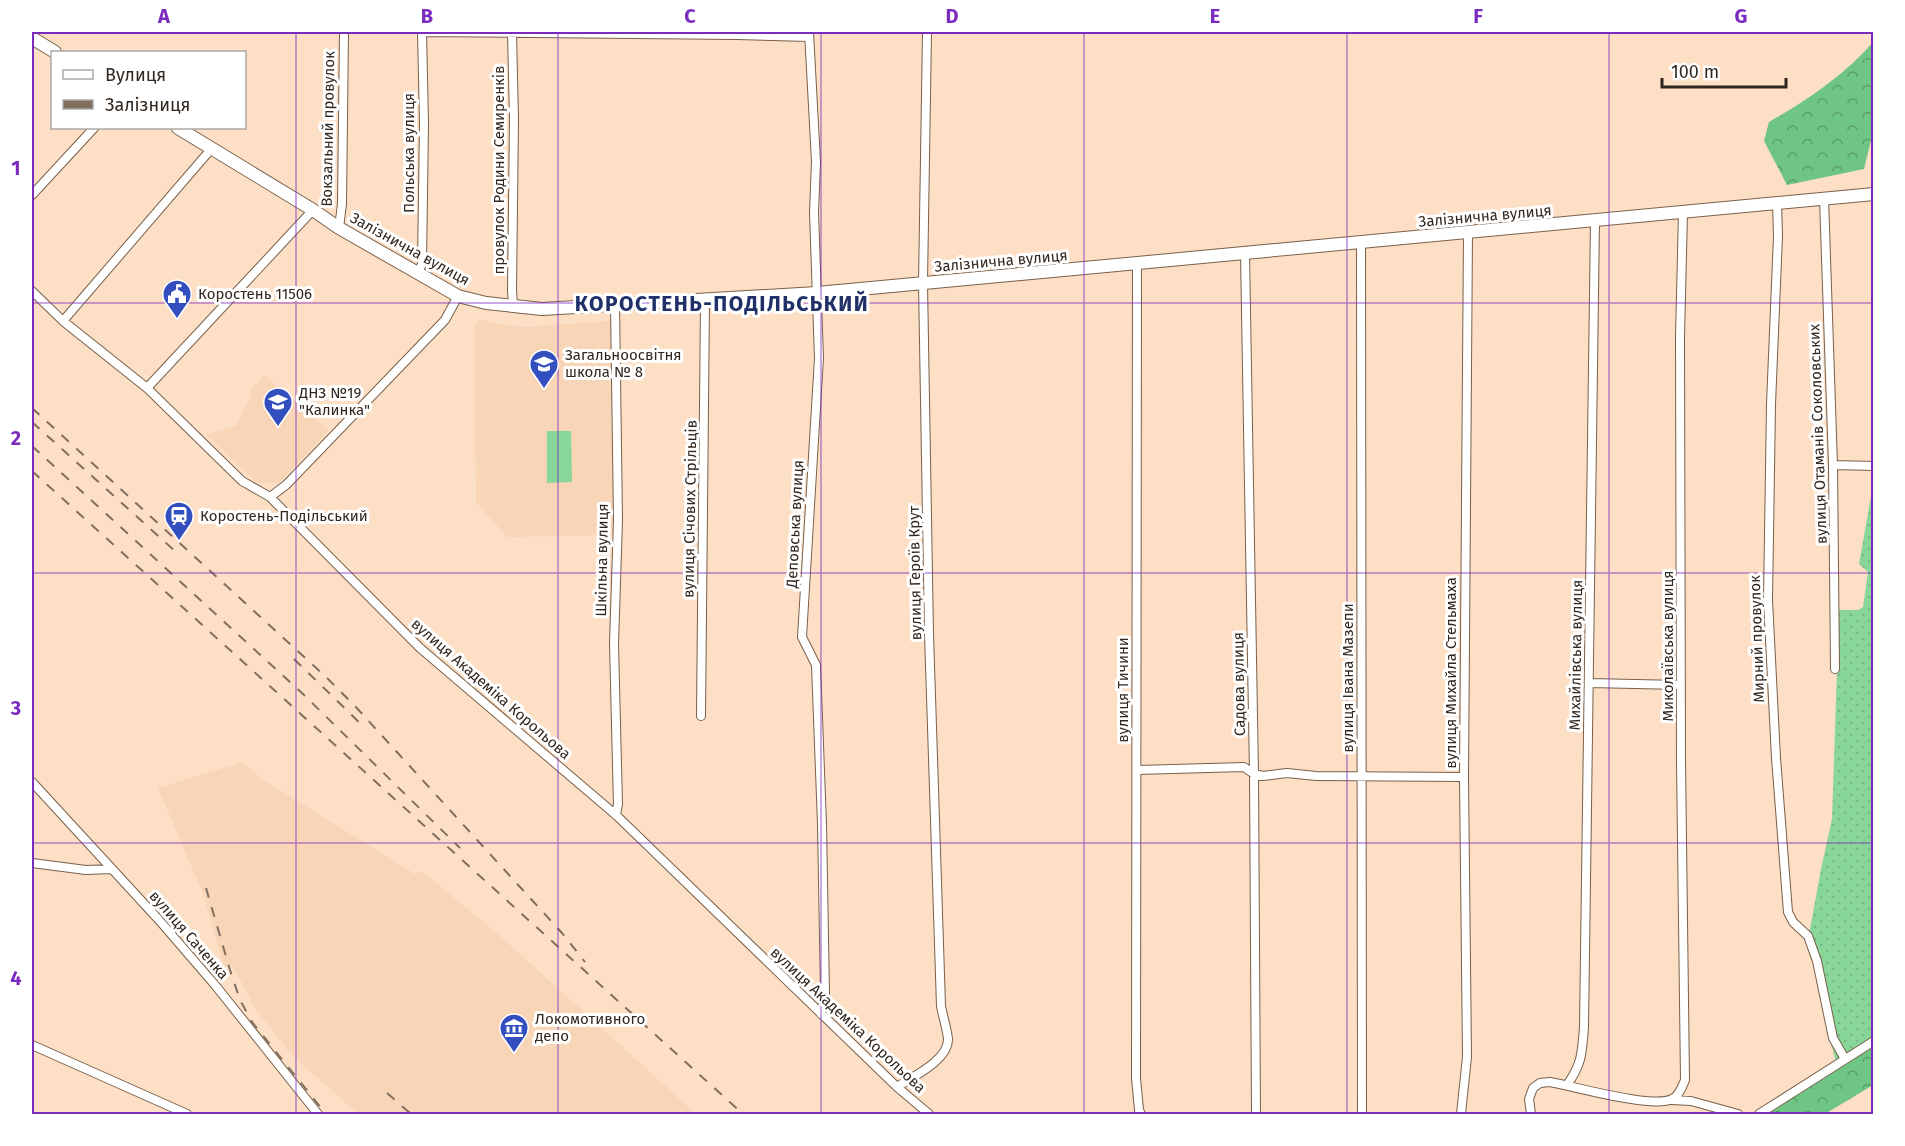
<svg xmlns="http://www.w3.org/2000/svg" width="1905" height="1146" viewBox="0 0 1905 1146" font-family="'Fira Sans',sans-serif">
<defs>
<pattern id="grass-dots" width="8" height="8" patternUnits="userSpaceOnUse" patternTransform="scale(1.5)"><rect width="8" height="8" fill="#89d69a"/><path d="M2 2h.1M6 6h.1" fill="none" stroke="#77b884" stroke-width="1.8" stroke-linecap="round"/></pattern>
<pattern id="forest-crowns" width="20" height="18" patternUnits="userSpaceOnUse" patternTransform="scale(1.5)"><rect width="20" height="18" fill="#6ec584"/><path d="M2 6a3 3 0 1 1 6 0M12 15a3 3 0 1 1 6 0" fill="none" stroke="#5ba06b"/></pattern>
</defs>
<rect width="100%" height="100%" fill="#fddfc6"/>
<path fill="#f8d5b6" d="M 478,319 L 500,324 L 522,327 L 610,321 L 614,452 L 613,535 L 507,537 L 476,502 L 474,328 Z
M 264,375 L 329,430 L 280,482 L 257,483 L 206,434 L 236,426 L 252,394 L 250,391 Z
M 242,762 L 262,779 L 415,874 L 422,871 L 499,935 L 696,1114 L 358,1114 L 292,1055 L 256,1010 L 232,965 L 224,967 L 204,896 L 158,788 Z"/>
<path fill="url(#grass-dots)" d="M 1873,485 L 1873,1043 L 1837,1067 L 1817,985 L 1817,962 L 1807,932 L 1810,929 L 1821,869 L 1832,819 L 1839,610 L 1858,610 L 1863,607 L 1868,572 L 1859,564 Z"/>
<path fill="url(#forest-crowns)" d="M 1873,42 L 1873,132 L 1864,169 L 1787,185 L 1764,141 L 1769,122 C 1806,101 1846,74 1873,42 Z
M 1873,1043 L 1873,1085 L 1825,1114 L 1764,1114 Z"/>
<path fill="#89d69a" d="M 547,431 L 571,431 L 572,482 L 547,483 Z"/>
<g fill="none" stroke-linecap="round" stroke-linejoin="round">
<g stroke="#79604a" stroke-width="10">
<path id="street" d="M 422,32 L 737,35 L 809,37
M 809,32 L 816,162 L 814,212 L 819,358 L 802,637 L 816,665 L 822,824 L 825,993 L 821,1014
M 512,33 L 514,119 L 512,290 L 513,306
M 32,195 L 94,128
M 1824,198 L 1833,465 L 1835,669
M 1777,203 L 1778,236 L 1771,404 L 1768,600 L 1776,758 L 1788,912 L 1793,922 L 1808,936 L 1817,961 L 1833,1038 L 1845,1059
M 339,228 L 342,204 L 344,32
M 1361,242 L 1362,1114
M 1245,253 L 1254,774 L 1256,1114
M 1137,264 L 1136,1078 L 1139,1110 L 1141,1114
M 418,273 L 422,264 L 424,123 L 422,32
M 32,291 L 63,321 L 147,388 L 242,481 L 270,497 L 420,648 L 616,815 L 897,1087 L 929,1114
M 615,304 L 618,520 L 614,644 L 618,804 L 616,815
M 63,321 L 212,148
M 147,388 L 313,210
M 1833,465 L 1874,466
M 270,497 L 286,485 L 445,320 L 458,296
M 1589,683 L 1681,685
M 701,716 L 705,301
M 1137,770 L 1244,767 L 1254,774 L 1263,776 L 1287,773 L 1316,776 L 1464,777
M 32,782 L 159,920 L 215,985 L 318,1114
M 32,863 L 86,870 L 112,869
M 32,1045 L 187,1114
M 1567,1085 C 1582,1064 1582,1053 1584,1027 L 1595,221
M 897,1087 C 912,1077 949,1060 948,1039 C 947,1029 943,1017 941,1006 L 929,634 L 923,283 L 927,32
M 1672,1100 L 1691,1101 L 1738,1114
M 1461,1114 L 1467,1057 L 1464,777 L 1468,232
M 1531,1114 L 1529,1099 L 1533,1088 L 1540,1083 L 1550,1082 C 1573,1086 1653,1109 1672,1099 C 1679,1096 1682,1087 1685,1080 L 1681,761 L 1680,337 L 1683,212
M 1759,1114 L 1874,1041"/>
</g>
<g stroke="#79604a" stroke-width="14">
<path id="secondary" d="M 32,38 L 55,52
M 178,128 L 313,210 L 339,228 L 458,296 L 486,303 L 542,309 L 817,293 L 1874,194"/>
</g>
<use href="#street" stroke="#fff" stroke-width="8"/>
<use href="#secondary" stroke="#fff" stroke-width="12"/>
<path stroke="#806e5f" stroke-width="2" stroke-dasharray="10 10" stroke-linecap="butt" d="M 32,408 L 325,676 L 354,705 L 562,933 L 585,962
M 32,422 L 176,552
M 32,446 L 303,694 L 460,848
M 32,471 L 743,1114
M 294,659 L 363,726
M 206,888 L 230,970 L 240,1000 L 252,1022 L 326,1114
M 387,1093 L 411,1114"/>
</g>
<path fill="none" stroke="#7b2cbf" stroke-width="1.5" stroke-opacity="0.55" d="M 296,32 L 296,1114M 558,32 L 558,1114M 821,32 L 821,1114M 1084,32 L 1084,1114M 1347,32 L 1347,1114M 1609,32 L 1609,1114M 32,303 L 1874,303M 32,573 L 1874,573M 32,843 L 1874,843"/>
<defs>
<g id="civic-pin" transform="scale(1.5)"><path d="M0 17L-7.5 6A9.5 9.5 0 1 1 7.5 6Z" fill="#324ebf" stroke="#fff"/><path d="M-.6-6.5H3V-4.5H.6V-3L4-1V1h2V6H-6V1h2V-1L-.6-3ZM-1.2 2.5V6h2.4V2.5Z" fill="#fff"/></g>
<g id="school-pin" transform="scale(1.5)"><path d="M0 17L-7.5 6A9.5 9.5 0 1 1 7.5 6Z" fill="#324ebf" stroke="#fff"/><path d="M0-5L7-2L0 1L-7-2ZM-4 1L0 2.5L4 1V4Q0 6-4 4Z" fill="#fff"/></g>
<g id="station-pin" transform="scale(1.5)"><path d="M0 17L-7.5 6A9.5 9.5 0 1 1 7.5 6Z" fill="#324ebf" stroke="#fff"/><path d="M-3-6H3Q5-6 5-4V2Q5 4 3 4L4.5 6H3L1.5 4h-3L-3 6H-4.5L-3 4Q-5 4-5 2V-4Q-5-6-3-6ZM-3.5-4v3h7v-3ZM-3.5 1v1.5H-2V1ZM2 1v1.5H3.5V1Z" fill="#fff"/></g>
<g id="museum-pin" transform="scale(1.5)"><path d="M0 17L-7.5 6A9.5 9.5 0 1 1 7.5 6Z" fill="#324ebf" stroke="#fff"/><path d="M0-6L6-3V-2H-6V-3ZM-5-1h2V3h-2ZM-1-1h2V3h-2ZM3-1h2V3H3ZM-6 4H6V6H-6Z" fill="#fff"/></g>
</defs>
<g fill-rule="evenodd">
<use href="#civic-pin" x="177" y="294"/>
<use href="#school-pin" x="544" y="364"/>
<use href="#school-pin" x="278" y="402"/>
<use href="#station-pin" x="179" y="516"/>
<use href="#museum-pin" x="514" y="1028"/>
</g>
<g text-anchor="middle" stroke-width="6" stroke-linejoin="round" paint-order="stroke">
<g font-size="15" fill="#32271e" stroke="#fff">
<text transform="translate(328 129) rotate(-89)" y="5">Вокзальний провулок</text>
<text transform="translate(409 153) rotate(-90)" y="5">Польська вулиця</text>
<text transform="translate(499 170) rotate(-90)" y="5">провулок Родини Семиренків</text>
<text transform="translate(1485 216) rotate(-5)" y="5">Залізнична вулиця</text>
<text transform="translate(410 249) rotate(29)" y="5">Залізнична вулиця</text>
<text transform="translate(1001 261) rotate(-5)" y="5">Залізнична вулиця</text>
<text transform="translate(1818 434) rotate(-92)" y="5">вулиця Отаманів Соколовських</text>
<text transform="translate(690 509) rotate(-89)" y="5">вулиця Січових Стрільців</text>
<text transform="translate(795 524) rotate(-87)" y="5">Деповська вулиця</text>
<text transform="translate(602 560) rotate(-89)" y="5">Шкільна вулиця</text>
<text transform="translate(915 573) rotate(-91)" y="5">вулиця Героїв Крут</text>
<text transform="translate(1757 639) rotate(-92)" y="5">Мирний провулок</text>
<text transform="translate(1668 646) rotate(-90)" y="5">Миколаївська вулиця</text>
<text transform="translate(1576 655) rotate(-89)" y="5">Михайлівська вулиця</text>
<text transform="translate(1451 673) rotate(-90)" y="5">вулиця Михайла Стельмаха</text>
<text transform="translate(1348 678) rotate(-90)" y="5">вулиця Івана Мазепи</text>
<text transform="translate(1239 684) rotate(-91)" y="5">Садова вулиця</text>
<text transform="translate(491 689) rotate(41)" y="5">вулиця Академіка Корольова</text>
<text transform="translate(1123 690) rotate(-90)" y="5">вулиця Тичини</text>
<text transform="translate(189 935) rotate(49)" y="5">вулиця Саченка</text>
<text transform="translate(848 1020) rotate(43)" y="5">вулиця Академіка Корольова</text>
</g>
<g font-size="15" fill="#32271e" stroke="#fff" text-anchor="start">
<text x="198" y="299">Коростень 11506</text>
<text x="565" y="360">Загальноосвітня<tspan x="565" dy="17">школа № 8</tspan></text>
<text x="299" y="398">ДНЗ №19<tspan x="299" dy="17">"Калинка"</tspan></text>
<text x="200" y="521">Коростень-Подільський</text>
<text x="535" y="1024">Локомотивного<tspan x="535" dy="17">депо</tspan></text>
</g>
<g font-size="21" font-weight="bold" letter-spacing="1.5" fill="#203068" stroke="#fff">
<text x="722" y="311">КОРОСТЕНЬ-ПОДІЛЬСЬКИЙ</text>
</g>
</g>
<rect width="1905" height="1146" fill="none" stroke="#ffffff" stroke-width="66"/>
<rect x="51" y="51" width="195" height="78" fill="#ffffff" stroke="#ada9a5" stroke-width="1.5"/>
<rect x="63" y="70" width="30" height="9" fill="#ffffff" stroke="#ada9a5" stroke-width="1.5"/>
<text x="105" y="81" font-size="18" fill="#32271e">Вулиця</text>
<rect x="63" y="100" width="30" height="9" fill="#806e5f" stroke="#ada9a5" stroke-width="1.5"/>
<text x="105" y="111" font-size="18" fill="#32271e">Залізниця</text>
<path d="M1662 78v9h124v-9" fill="none" stroke="#32271e" stroke-width="3"/>
<text x="1671" y="78" font-size="18" fill="#32271e" stroke="#ffffff" stroke-width="4.5" paint-order="stroke">100 m</text>
<rect x="33" y="33" width="1839" height="1080" fill="none" stroke="#7b2cbf" stroke-width="2"/>
<g font-size="20" text-anchor="middle" font-weight="bold" fill="#7b2cbf">
<text x="164" y="23">A</text>
<text x="427" y="23">B</text>
<text x="690" y="23">C</text>
<text x="952" y="23">D</text>
<text x="1215" y="23">E</text>
<text x="1478" y="23">F</text>
<text x="1741" y="23">G</text>
<text x="16" y="175">1</text>
<text x="16" y="445">2</text>
<text x="16" y="715">3</text>
<text x="16" y="985">4</text>
</g>
</svg>
